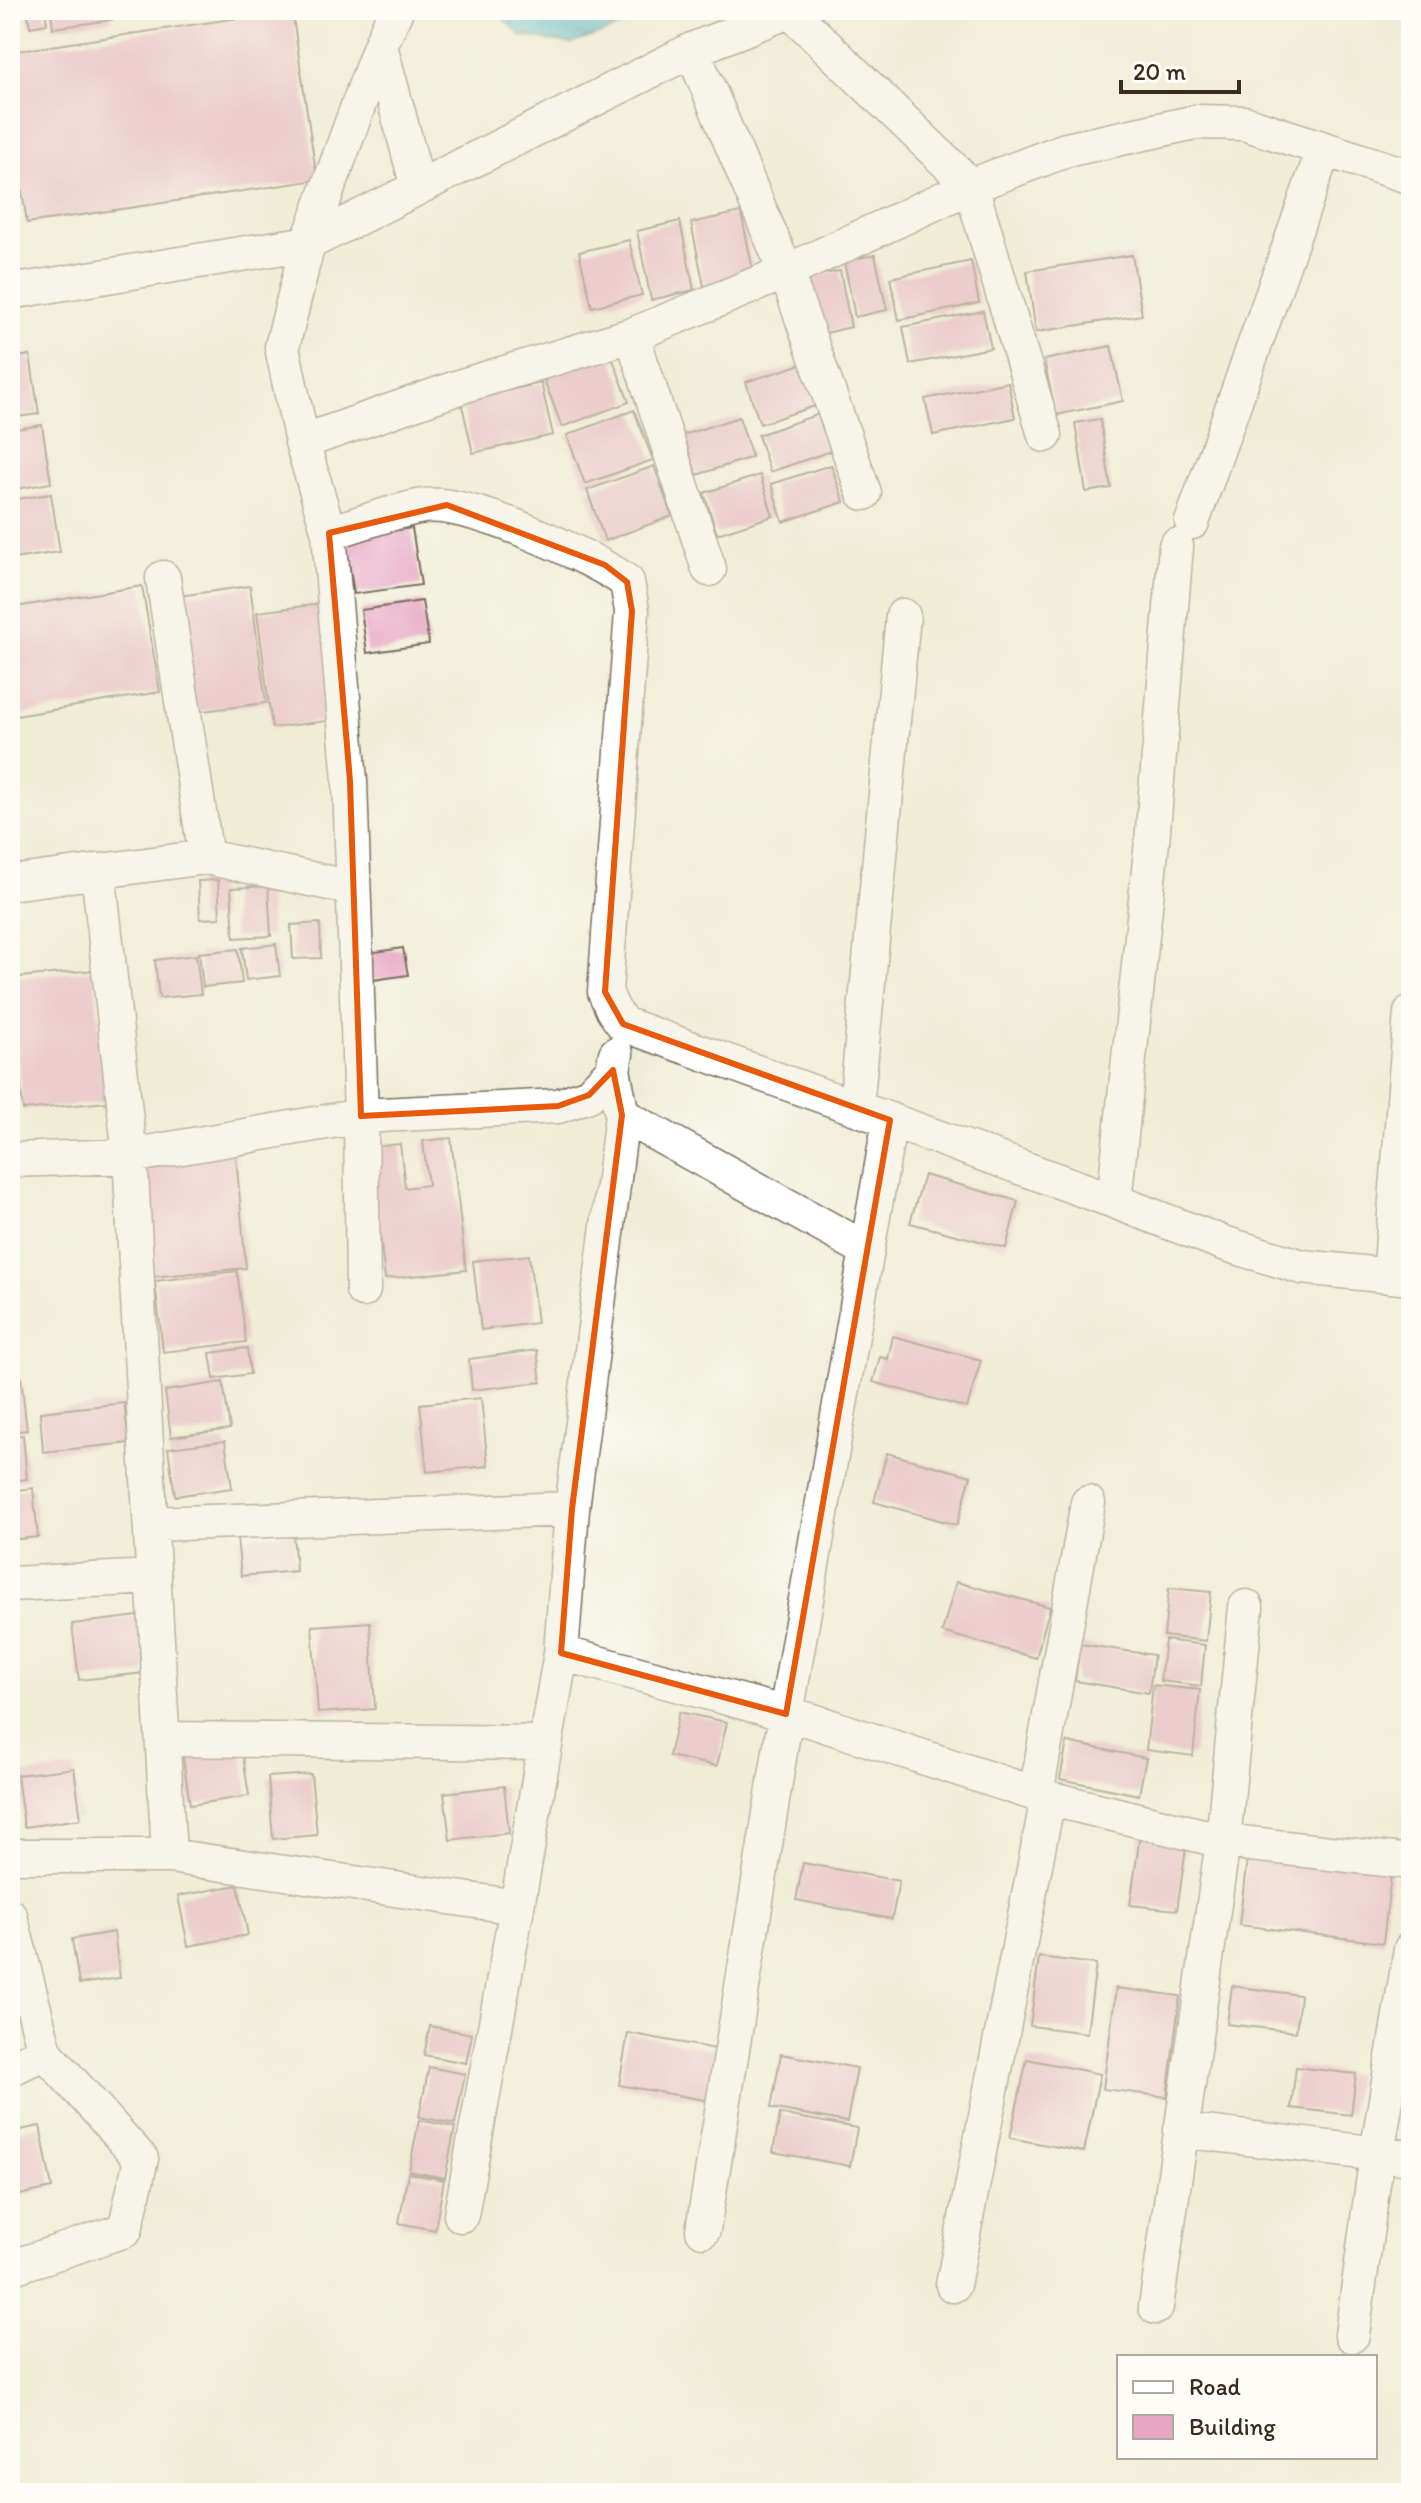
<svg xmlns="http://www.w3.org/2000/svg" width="1421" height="2503" viewBox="0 0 1421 2503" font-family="Itim,sans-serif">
<defs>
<pattern id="water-ripples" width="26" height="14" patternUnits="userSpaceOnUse" patternTransform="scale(2)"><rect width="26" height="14" fill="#4eb6cc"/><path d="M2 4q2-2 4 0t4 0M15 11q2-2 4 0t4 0" fill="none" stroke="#4294a5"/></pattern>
</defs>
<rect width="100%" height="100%" fill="#fdfcf7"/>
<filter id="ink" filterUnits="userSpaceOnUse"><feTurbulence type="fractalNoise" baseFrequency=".0125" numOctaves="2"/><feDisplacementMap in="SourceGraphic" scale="16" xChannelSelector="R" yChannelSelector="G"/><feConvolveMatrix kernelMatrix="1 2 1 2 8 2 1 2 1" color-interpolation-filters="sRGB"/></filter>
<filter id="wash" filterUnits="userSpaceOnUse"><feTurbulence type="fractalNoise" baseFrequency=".006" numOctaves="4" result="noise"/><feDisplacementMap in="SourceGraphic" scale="32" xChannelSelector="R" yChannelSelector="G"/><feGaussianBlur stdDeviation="1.8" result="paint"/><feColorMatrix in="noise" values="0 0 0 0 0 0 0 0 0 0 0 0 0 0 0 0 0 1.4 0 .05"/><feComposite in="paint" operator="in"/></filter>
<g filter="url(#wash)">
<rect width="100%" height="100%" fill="#f0edd7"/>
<path fill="url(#water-ripples)" stroke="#447075" stroke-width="2" d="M 494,10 L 669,10 L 571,44 L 522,36 Z"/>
<g id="blocks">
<path fill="#e7a6c2" d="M 27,10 L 45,10 L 47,24 L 30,27 Z
M 51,10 L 110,10 L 112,20 L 53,28 Z
M 292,10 L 317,180 L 27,223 L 10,113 L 10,52 Z
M 741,212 L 755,280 L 705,291 L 691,223 Z
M 680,221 L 694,290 L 651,300 L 637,231 Z
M 629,240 L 642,295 L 592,307 L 579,252 Z
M 875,255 L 887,310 L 855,317 L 844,261 Z
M 1132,255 L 1142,315 L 1036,332 L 1027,271 Z
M 971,261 L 979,303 L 899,320 L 890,278 Z
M 840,271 L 851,327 L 818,335 L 807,277 Z
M 983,311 L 991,348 L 910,364 L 903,327 Z
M 1111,346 L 1123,401 L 1056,415 L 1044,360 Z
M 610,352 L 629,402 L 562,427 L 543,377 Z
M 30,355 L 39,414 L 10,418 L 10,358 Z
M 802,364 L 815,406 L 760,424 L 746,382 Z
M 1008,382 L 1015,418 L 933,435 L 925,399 Z
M 541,383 L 553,435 L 473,453 L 461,401 Z
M 634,410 L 653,460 L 585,484 L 567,435 Z
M 819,414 L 831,451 L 770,472 L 758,435 Z
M 739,417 L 752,457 L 697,475 L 683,435 Z
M 1100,419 L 1111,488 L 1086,492 L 1075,423 Z
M 42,425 L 51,483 L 10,490 L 10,430 Z
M 831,465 L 844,502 L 783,522 L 771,484 Z
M 654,466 L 672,516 L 605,541 L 587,490 Z
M 760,475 L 773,516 L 717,534 L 704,493 Z
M 51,494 L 60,552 L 13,559 L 10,538 L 10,500 Z
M 412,528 L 421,585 L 354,594 L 345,537 Z
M 142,586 L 160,692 L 10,717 L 10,608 Z
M 250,586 L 266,703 L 195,712 L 179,596 Z
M 422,601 L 429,644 L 367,653 L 361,610 Z
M 327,603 L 343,719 L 272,728 L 257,612 Z
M 218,880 L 220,918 L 200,919 L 198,881 Z
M 268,886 L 271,936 L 234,938 L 231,888 Z
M 320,923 L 321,958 L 293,959 L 291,925 Z
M 276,944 L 280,976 L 246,980 L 242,948 Z
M 403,948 L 408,975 L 373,980 L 369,953 Z
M 238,949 L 242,983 L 203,987 L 199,953 Z
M 196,955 L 201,994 L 159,998 L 155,960 Z
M 94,970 L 107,1102 L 23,1110 L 10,978 Z
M 451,1138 L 466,1270 L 385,1279 L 370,1147 L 400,1144 L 405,1188 L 428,1185 L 423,1141 Z
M 235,1145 L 246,1268 L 152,1277 L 141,1154 Z
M 924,1175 L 1018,1201 L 1006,1248 L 910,1223 Z
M 529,1255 L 537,1323 L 481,1330 L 473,1261 Z
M 237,1271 L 246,1342 L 163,1352 L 155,1281 Z
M 893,1336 L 981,1360 L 967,1408 L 873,1382 L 880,1357 L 888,1359 Z
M 247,1348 L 250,1374 L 214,1379 L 210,1353 Z
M 537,1350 L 541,1382 L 472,1390 L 469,1359 Z
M 21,1378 L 27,1430 L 10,1432 L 10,1379 Z
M 223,1382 L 230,1429 L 171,1437 L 165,1391 Z
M 481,1398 L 488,1466 L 427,1472 L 420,1404 Z
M 124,1403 L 129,1443 L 43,1452 L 40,1412 Z
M 23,1435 L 27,1479 L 10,1481 L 10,1436 Z
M 225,1441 L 232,1488 L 175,1496 L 168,1448 Z
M 887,1453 L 971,1476 L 957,1525 L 874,1502 Z
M 33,1488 L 38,1537 L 10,1540 L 10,1491 Z
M 293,1533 L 296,1571 L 241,1576 L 237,1538 Z
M 956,1582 L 1050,1607 L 1036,1658 L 942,1632 Z
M 1169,1588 L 1211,1592 L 1206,1641 L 1164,1636 Z
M 138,1616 L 145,1673 L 79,1680 L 72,1624 Z
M 370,1622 L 375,1709 L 318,1713 L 312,1626 Z
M 1165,1640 L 1205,1645 L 1201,1686 L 1160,1681 Z
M 1080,1644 L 1154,1655 L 1149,1693 L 1075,1681 Z
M 1153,1685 L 1200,1690 L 1193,1756 L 1146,1750 Z
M 679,1712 L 727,1722 L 717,1766 L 669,1756 Z
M 1067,1742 L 1146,1758 L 1139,1795 L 1060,1779 Z
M 241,1743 L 249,1796 L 190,1805 L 182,1751 Z
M 74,1768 L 81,1819 L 24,1827 L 17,1775 Z
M 311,1774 L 317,1835 L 273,1839 L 268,1777 Z
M 504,1786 L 509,1833 L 450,1840 L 444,1793 Z
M 1140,1835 L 1187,1842 L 1177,1910 L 1130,1905 Z
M 1248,1850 L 1392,1867 L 1383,1943 L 1239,1925 Z
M 803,1863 L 899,1881 L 892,1919 L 796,1900 Z
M 238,1885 L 248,1935 L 188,1946 L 178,1896 Z
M 114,1932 L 120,1978 L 79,1984 L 72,1939 Z
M 1039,1957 L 1096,1964 L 1087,2033 L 1030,2026 Z
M 1232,1986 L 1300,1995 L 1296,2032 L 1227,2024 Z
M 1116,1988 L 1180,1996 L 1167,2097 L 1103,2089 Z
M 430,2026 L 472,2034 L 466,2063 L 424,2055 Z
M 628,2033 L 732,2052 L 722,2103 L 619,2085 Z
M 781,2054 L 857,2068 L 847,2122 L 771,2108 Z
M 1027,2059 L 1100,2074 L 1084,2152 L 1010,2138 Z
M 429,2067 L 465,2074 L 455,2124 L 419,2117 Z
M 1296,2067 L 1356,2074 L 1351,2115 L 1291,2108 Z
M 780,2114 L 857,2128 L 850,2166 L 773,2152 Z
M 419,2120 L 455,2127 L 445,2178 L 409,2171 Z
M 40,2126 L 52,2188 L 10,2197 L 10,2132 Z
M 408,2173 L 444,2180 L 435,2230 L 399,2223 Z"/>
</g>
</g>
<g filter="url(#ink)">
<use href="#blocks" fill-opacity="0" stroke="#7a6e5f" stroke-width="2"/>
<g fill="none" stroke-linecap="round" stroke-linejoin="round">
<g stroke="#7a6e5f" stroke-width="37">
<path id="street" d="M 789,10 L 971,186 L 1045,435
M 380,46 L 418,187
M 692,50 L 786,272 L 864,493
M 10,292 L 308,243 L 692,50 L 791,10
M 632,335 L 709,569
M 302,442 L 465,385 L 632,335 L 786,272 L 971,186 L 1066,150 L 1196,122 L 1244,123 L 1411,177
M 1192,522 L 1324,149
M 329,533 C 360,524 392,511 424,506 C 466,499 592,556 627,582 L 632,611 L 605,992 L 613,1010 L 623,1024 L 1114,1201 L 1223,1243 L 1302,1267 L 1411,1278
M 163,578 L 206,857
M 98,871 L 130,1156 L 169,1856
M 10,883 L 206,857 L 353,888
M 613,1070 L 622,1115 L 867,1250 L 786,1714 L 703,2230
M 856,1107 L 903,616
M 10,1160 L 130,1156 L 361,1116 L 558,1106 L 589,1095 L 613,1070 L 616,1054
M 1114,1201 L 1152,842 L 1176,546
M 867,1250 L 890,1120
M 1390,1276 L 1411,1013
M 363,1290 L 361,1116 L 350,781 L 329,533 L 302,442 L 282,347 L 308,243 L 380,46 L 396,10
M 151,1524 L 572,1509
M 10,1584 L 154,1577
M 561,1653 L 813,1721 L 1048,1798 L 1223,1841 L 1411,1862
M 163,1739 L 544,1743
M 1036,1794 L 1088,1503
M 10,1856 L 169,1856 L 517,1907 L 461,2215
M 517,1907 L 561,1653 L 572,1509 L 622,1115
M 10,1916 L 45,2052 L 141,2159 L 125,2230 L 10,2268
M 10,2069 L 45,2052
M 1181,2130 L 1411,2158
M 953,2285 L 1048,1798
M 1156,2307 L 1223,1841 L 1246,1607
M 1352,2335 L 1377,2154 L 1411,1949"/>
</g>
<use href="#street" stroke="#fff" stroke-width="34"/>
</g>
</g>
<path d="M0 0H1421V2503H0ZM 447,505 L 605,565 L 627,582 L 632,611 L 605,992 L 623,1024 L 890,1120 L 786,1714 L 561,1653 L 572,1509 L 622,1115 L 613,1070 L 589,1095 L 558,1106 L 361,1116 L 350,781 L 329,533 Z" fill="#f0edd7" fill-opacity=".55" fill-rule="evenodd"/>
<path fill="none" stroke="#e8590c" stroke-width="6" stroke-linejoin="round" d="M 447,505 L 605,565 L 627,582 L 632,611 L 605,992 L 623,1024 L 890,1120 L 786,1714 L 561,1653 L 572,1509 L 622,1115 L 613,1070 L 589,1095 L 558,1106 L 361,1116 L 350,781 L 329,533 Z"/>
<rect width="1421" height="2503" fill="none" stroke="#fdfcf7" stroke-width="40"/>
<rect x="1117" y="2355" width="260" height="104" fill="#fdfcf7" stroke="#afa8a0" stroke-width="2"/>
<rect x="1133" y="2381" width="40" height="12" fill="#ffffff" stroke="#afa8a0" stroke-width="2"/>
<text x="1189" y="2395" font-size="24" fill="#3b2a1e">Road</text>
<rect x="1133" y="2415" width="40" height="24" fill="#e7a6c2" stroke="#afa8a0" stroke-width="2"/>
<text x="1189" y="2435" font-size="24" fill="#3b2a1e">Building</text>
<path d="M1121 80v12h118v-12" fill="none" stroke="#3b2a1e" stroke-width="4"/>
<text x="1133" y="80" font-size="24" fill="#3b2a1e" stroke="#fdfcf7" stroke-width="6" paint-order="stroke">20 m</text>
</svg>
